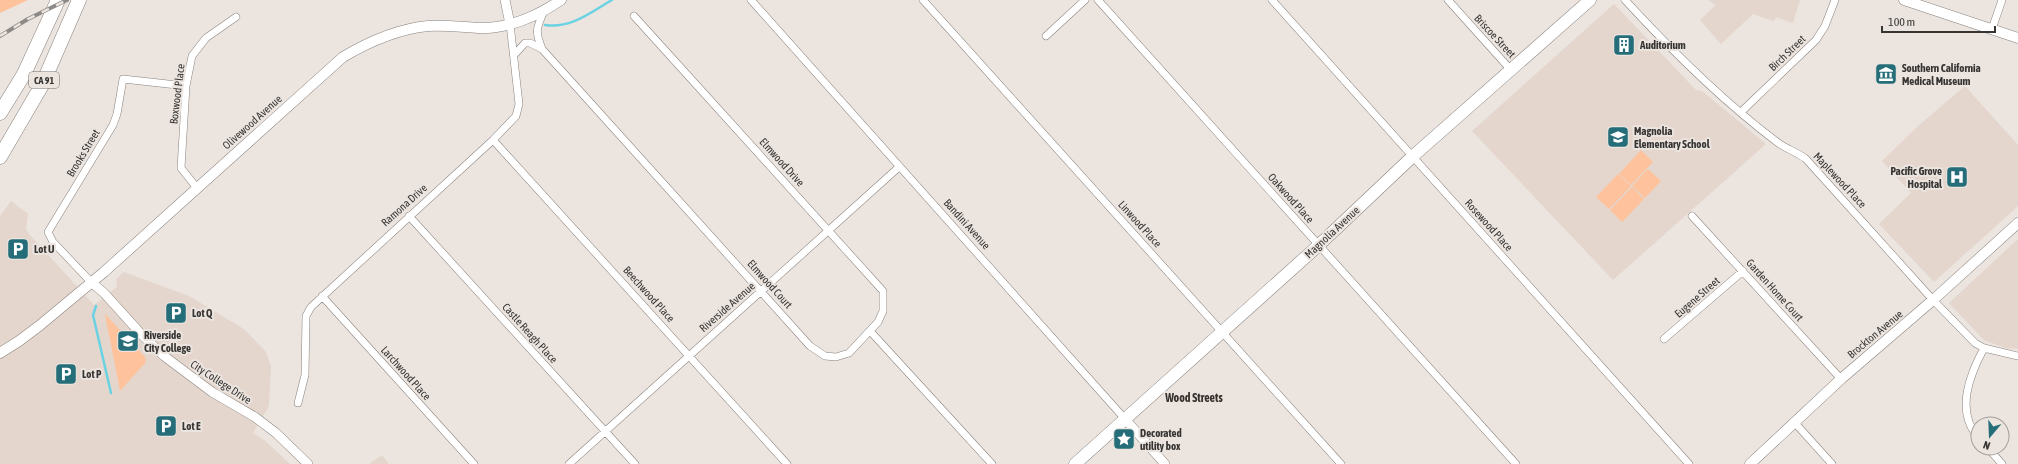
<svg xmlns="http://www.w3.org/2000/svg" width="2018" height="464" viewBox="0 0 2018 464" font-family="'Asap Condensed',sans-serif">
<rect width="100%" height="100%" fill="#ebe4df"/>
<path fill="#e4d6cd" d="M 1707,0 L 1800,0 L 1793,23 L 1776,17 L 1774,21 L 1753,14 L 1721,44 L 1700,20 L 1716,5 Z
M 1614,4 L 1696,90 L 1702,91 L 1766,144 L 1613,280 L 1472,131 Z
M 1965,86 L 2018,145 L 2018,206 L 1934,282 L 1879,224 L 1911,193 L 1882,161 L 1918,126 Z
M 11,201 L 28,214 L 26,229 L 29,234 L 94,305 L 117,287 L 116,279 L 124,272 L 189,296 L 244,329 L 266,352 L 271,367 L 269,406 L 253,433 L 264,440 L 290,464 L 0,464 L 0,216 Z
M 2018,239 L 2018,349 L 2005,348 L 1984,340 L 1949,303 Z
M 382,455 L 389,464 L 369,464 Z"/>
<path fill="#fec29c" d="M 0,0 L 28,0 L 0,13 Z
M 1641,150 L 1653,162 L 1631,185 L 1619,174 Z
M 1648,169 L 1661,181 L 1645,198 L 1632,186 Z
M 1618,174 L 1631,186 L 1609,209 L 1596,197 Z
M 1632,187 L 1644,199 L 1622,222 L 1610,210 Z
M 105,314 L 145,357 L 146,362 L 120,391 Z"/>
<g fill="none" stroke-linecap="round" stroke-linejoin="round">
<path stroke="#6ad2e2" stroke-width="2.5" d="M 545,25 C 571,29 591,12 612,0
M 96,306 L 93,315 L 111,393"/>
<g stroke="#89827e" stroke-width="8">
<path id="minor" d="M 751,0 L 1125,419
M 923,0 L 1341,464
M 1098,0 L 1516,464
M 1272,0 L 1689,464
M 1448,0 L 1510,69
M 1625,0 C 1672,51 1721,100 1777,142 C 1786,149 1797,152 1806,159 L 1933,300 L 1975,343 L 1984,348 L 2018,356
M 544,11 C 536,29 535,31 542,49 L 810,346 L 825,356 L 836,357 L 849,353 L 878,322 L 883,311 L 883,291 L 634,16
M 1992,29 L 2002,0
M 1046,36 L 1085,0
M 514,55 L 525,43 L 530,43 L 542,49
M 1741,112 L 1816,40 L 1825,26 L 1835,0
M 493,140 L 787,464
M 197,188 L 181,168 L 186,86 L 192,56 L 206,38 L 236,17
M 409,216 L 635,464
M 1692,216 L 1841,379
M 91,282 L 53,242 L 48,232 L 113,125 L 117,114 L 123,79 L 186,86
M 322,296 L 474,464
M 870,331 L 992,464
M 1664,339 L 1743,271
M 298,403 L 305,375 L 306,316 L 311,307 L 493,140 L 516,116 L 519,104 L 510,24
M 1795,423 L 1832,464
M 1978,437 C 1955,411 1970,374 1984,348
M 1988,448 L 2002,464
M 569,464 L 899,167"/>
</g>
<g stroke="#89827e" stroke-width="10">
<path id="tertiary" d="M 505,0 L 510,24
M 91,282 L 104,293 L 142,335 L 164,356 L 212,392 L 255,417 L 276,433 L 308,464
M 1125,419 L 1165,464"/>
</g>
<g stroke="#89827e" stroke-width="11">
<path id="secondary" d="M 1904,0 L 2018,38
M 0,353 L 19,341 L 39,326 L 104,272 L 343,57 C 370,41 397,29 428,26 C 445,25 461,27 478,28 C 508,29 536,17 561,0
M 1750,464 L 1841,379 L 1933,300 L 2018,223"/>
</g>
<g stroke="#89827e" stroke-width="13">
<path id="primary" d="M 1075,464 L 1319,245 L 1412,157 L 1590,0"/>
</g>
<g stroke="#89827e" stroke-width="15">
<path id="motorway" d="M 0,113 L 24,74 L 58,0
M 0,157 L 42,85 L 79,0"/>
</g>
<use href="#minor" stroke="#fff" stroke-width="7"/>
<use href="#tertiary" stroke="#fff" stroke-width="9"/>
<use href="#secondary" stroke="#fff" stroke-width="10"/>
<use href="#primary" stroke="#fff" stroke-width="12"/>
<use href="#motorway" stroke="#fff" stroke-width="14"/>
<g stroke="#8e8a87" stroke-width="4">
<path id="rail" d="M 0,36 L 28,19 L 67,0"/>
</g>
<use href="#rail" stroke="#ebe4df" stroke-width="2.5" stroke-dasharray="8" stroke-linecap="butt"/>
</g>
<defs>
<g id="building-square" transform="scale(1.15)"><rect x="-9" y="-9" width="18" height="18" rx="4" fill="#256e79" stroke="#ebe4df"/><path d="M-4-6H4V6H1V3H-1V6H-4ZM-2.5-4.3h1.7v1.8h-1.7ZM.8-4.3h1.7v1.8H.8ZM-2.5-1h1.7V.8h-1.7ZM.8-1h1.7V.8H.8Z" fill="#fff"/></g>
<g id="museum-square" transform="scale(1.15)"><rect x="-9" y="-9" width="18" height="18" rx="4" fill="#256e79" stroke="#ebe4df"/><path d="M0-6L6-3V-2H-6V-3ZM-5-1h2V3h-2ZM-1-1h2V3h-2ZM3-1h2V3H3ZM-6 4H6V6H-6Z" fill="#fff"/></g>
<g id="school-square" transform="scale(1.15)"><rect x="-9" y="-9" width="18" height="18" rx="4" fill="#256e79" stroke="#ebe4df"/><path d="M0-5L7-2L0 1L-7-2ZM-4 1L0 2.5L4 1V4Q0 6-4 4Z" fill="#fff"/></g>
<g id="hospital-square" transform="scale(1.15)"><rect x="-9" y="-9" width="18" height="18" rx="4" fill="#256e79" stroke="#ebe4df"/><path d="M-5-5h3v3.5h4V-5h3V5h-3V1.5h-4V5h-3Z" fill="#fff"/></g>
<g id="parking-square" transform="scale(1.15)"><rect x="-9" y="-9" width="18" height="18" rx="4" fill="#256e79" stroke="#ebe4df"/><path d="M-3.5-5.5H1a3.5 3.5 0 0 1 0 7H-1V5.5H-3.5ZM-1-3.4V-.6H.8a1.4 1.4 0 0 0 0-2.8Z" fill="#fff"/></g>
<g id="university-square" transform="scale(1.15)"><rect x="-9" y="-9" width="18" height="18" rx="4" fill="#256e79" stroke="#ebe4df"/><path d="M0-5L7-2L0 1L-7-2ZM-4 1L0 2.5L4 1V4Q0 6-4 4Z" fill="#fff"/></g>
<g id="sight-square" transform="scale(1.15)"><rect x="-9" y="-9" width="18" height="18" rx="4" fill="#256e79" stroke="#ebe4df"/><path d="M0-6L1.8-2.2L6-1.7L2.9 1.2L3.7 5.4L0 3.3L-3.7 5.4L-2.9 1.2L-6-1.7L-1.8-2.2Z" fill="#fff"/></g>
</defs>
<g fill-rule="evenodd">
<use href="#building-square" x="1624" y="45"/>
<use href="#museum-square" x="1886" y="74"/>
<use href="#school-square" x="1618" y="137"/>
<use href="#hospital-square" x="1957" y="177"/>
<use href="#parking-square" x="18" y="249"/>
<use href="#parking-square" x="176" y="313"/>
<use href="#university-square" x="128" y="341"/>
<use href="#parking-square" x="66" y="374"/>
<use href="#parking-square" x="166" y="426"/>
<use href="#sight-square" x="1124" y="439"/>
</g>
<g text-anchor="middle" stroke-width="4" stroke-linejoin="round" paint-order="stroke">
<rect fill="#ebe4df" stroke="#6d6a67" stroke-width="1" x="29" y="72" width="30" height="16" rx="3"/>
<g font-size="10" font-weight="bold" fill="#373533">
<text x="44" y="84">CA 91</text>
</g>
<g font-size="11" fill="#373533" stroke="#ebe4df">
<text transform="translate(1495 36) rotate(47)" y="4">Briscoe Street</text>
<text transform="translate(1787 53) rotate(-44)" y="4">Birch Street</text>
<text transform="translate(177 94) rotate(-83)" y="4">Boxwood Place</text>
<text transform="translate(252 122) rotate(-42)" y="4">Olivewood Avenue</text>
<text transform="translate(83 153) rotate(-59)" y="4">Brooks Street</text>
<text transform="translate(782 162) rotate(48)" y="4">Elmwood Drive</text>
<text transform="translate(1840 180) rotate(47)" y="4">Maplewood Place</text>
<text transform="translate(1291 198) rotate(48)" y="4">Oakwood Place</text>
<text transform="translate(404 205) rotate(-42)" y="4">Ramona Drive</text>
<text transform="translate(967 224) rotate(48)" y="4">Bandini Avenue</text>
<text transform="translate(1140 224) rotate(48)" y="4">Linwood Place</text>
<text transform="translate(1489 225) rotate(48)" y="4">Rosewood Place</text>
<text transform="translate(1332 232) rotate(-43)" y="4">Magnolia Avenue</text>
<text transform="translate(770 284) rotate(48)" y="4">Elmwood Court</text>
<text transform="translate(1775 290) rotate(48)" y="4">Garden Home Court</text>
<text transform="translate(649 294) rotate(48)" y="4">Beechwood Place</text>
<text transform="translate(1697 297) rotate(-41)" y="4">Eugene Street</text>
<text transform="translate(727 307) rotate(-41)" y="4">Riverside Avenue</text>
<text transform="translate(530 333) rotate(48)" y="4">Castle Reagh Place</text>
<text transform="translate(1875 334) rotate(-40)" y="4">Brockton Avenue</text>
<text transform="translate(406 373) rotate(48)" y="4">Larchwood Place</text>
<text transform="translate(221 382) rotate(33)" y="4">City College Drive</text>
</g>
<g font-size="11" font-weight="bold" fill="#373533" stroke="#ebe4df" text-anchor="start">
<text x="1640" y="49">Auditorium</text>
<text x="1902" y="72">Southern California<tspan x="1902" dy="13">Medical Museum</tspan></text>
<text x="1634" y="135">Magnolia<tspan x="1634" dy="13">Elementary School</tspan></text>
<text x="1942" y="175" text-anchor="end">Pacific Grove<tspan x="1942" dy="13">Hospital</tspan></text>
<text x="34" y="253">Lot U</text>
<text x="192" y="317">Lot Q</text>
<text x="144" y="339">Riverside<tspan x="144" dy="13">City College</tspan></text>
<text x="82" y="378">Lot P</text>
<text x="182" y="430">Lot E</text>
<text x="1140" y="437">Decorated<tspan x="1140" dy="13">utility box</tspan></text>
</g>
<g font-size="12" font-weight="bold" fill="#38322f" stroke="#ebe4df">
<text x="1194" y="402">Wood Streets</text>
</g>
</g>
<g transform="translate(1990 436) rotate(199)"><circle r="19" fill="#ebe4df" stroke="#a39e9a"/>
<path d="M0-3L7 15L0 10L-7 15Z" fill="#256e79"/>
<text y="-6" font-size="11" font-weight="bold" text-anchor="middle" fill="#373533">N</text>
</g>
<path d="M1882 26v6h113v-6" fill="none" stroke="#373533" stroke-width="2"/>
<text x="1888" y="26" font-size="12" fill="#373533" stroke="#ebe4df" stroke-width="3" paint-order="stroke">100 m</text>
</svg>
